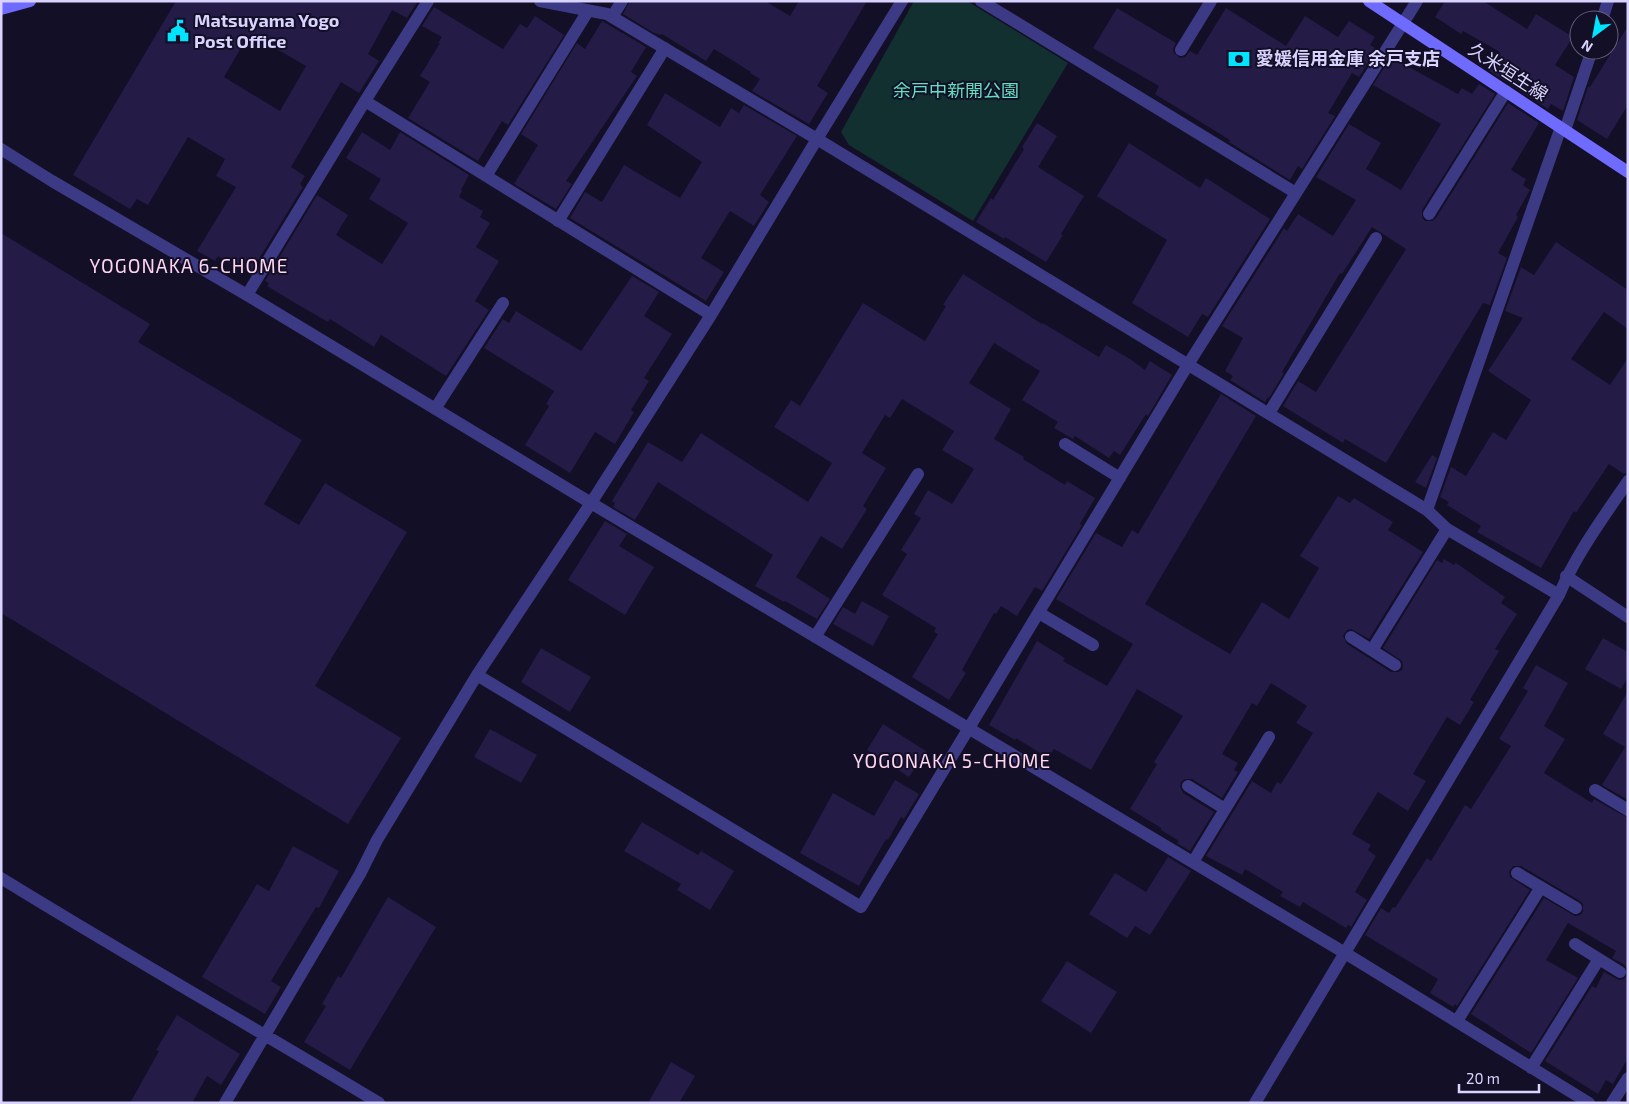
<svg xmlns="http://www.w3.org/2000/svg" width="1629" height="1104" viewBox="0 0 1629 1104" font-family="'Exo 2','Noto Sans JP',sans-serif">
<rect width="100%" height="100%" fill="#130f26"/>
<path fill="#12302f" d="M 914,1 L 967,1 L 1068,63 L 973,221 L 849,145 L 841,132 Z"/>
<path fill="#241b47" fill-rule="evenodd" d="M 176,1 L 418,1 L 407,18 L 392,10 L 368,54 L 379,61 L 359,93 L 341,82 L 291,167 L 305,176 L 300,184 L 303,187 L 251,272 L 232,260 L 230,264 L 218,256 L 215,261 L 197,251 L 236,187 L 216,176 L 225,159 L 188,137 L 148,205 L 137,199 L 130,209 L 73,175 ZM 254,36 L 306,66 L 280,111 L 224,77 L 245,41 L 250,44 Z
M 630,1 L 765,1 L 790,16 L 799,1 L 867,1 L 817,86 L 828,93 L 809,124 L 752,91 L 760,79 L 750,73 L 751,72 L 714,49 L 706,61 L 662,34 L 661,35 L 654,33 L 623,14 Z
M 1445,1 L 1483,1 L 1527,29 L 1536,14 L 1573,37 L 1555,65 L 1574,77 L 1563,111 L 1551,104 L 1548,109 L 1488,70 L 1500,52 L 1463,31 L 1461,34 L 1435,17 Z
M 434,7 L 503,49 L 520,24 L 527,28 L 535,16 L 564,35 L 508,125 L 502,121 L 478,161 L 408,118 L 430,82 L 420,76 L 440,43 L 438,43 L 442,37 L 422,26 Z
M 1117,8 L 1176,43 L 1173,49 L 1174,53 L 1180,58 L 1185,57 L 1190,51 L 1197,55 L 1226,8 L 1286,46 L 1305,16 L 1338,37 L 1349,21 L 1375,37 L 1370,45 L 1377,49 L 1359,77 L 1352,73 L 1328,113 L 1335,116 L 1302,169 L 1298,166 L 1290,180 L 1229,142 L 1230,140 L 1155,94 L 1159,86 L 1093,48 Z
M 602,21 L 646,47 L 631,72 L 637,76 L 566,181 L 572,184 L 556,209 L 514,184 L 538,145 L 521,134 L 577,43 L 585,49 Z
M 1628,26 L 1628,105 L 1607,139 L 1577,120 L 1588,87 L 1590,87 Z
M 1391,57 L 1458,94 L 1462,88 L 1472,94 L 1479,84 L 1495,94 L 1422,210 L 1422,217 L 1425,221 L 1432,221 L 1436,218 L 1508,103 L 1539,123 L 1511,170 L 1526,179 L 1523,185 L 1530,190 L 1516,215 L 1518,217 L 1498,253 L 1507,258 L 1490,305 L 1483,303 L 1386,463 L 1345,439 L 1343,443 L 1283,406 L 1298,381 L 1316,392 L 1406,249 L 1372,227 L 1342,274 L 1340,273 L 1282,372 L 1284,373 L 1269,398 L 1268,397 L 1265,402 L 1230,380 L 1233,376 L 1225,371 L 1243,338 L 1222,326 L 1284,228 L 1287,231 L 1298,214 L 1333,236 L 1356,200 L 1316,177 L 1349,124 L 1381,143 L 1366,169 L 1401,190 L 1441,124 L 1373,85 Z
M 665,93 L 720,127 L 731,108 L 739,113 L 744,105 L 797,136 L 760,195 L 769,202 L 754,226 L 730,211 L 701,258 L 724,272 L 706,301 L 570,218 L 585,192 L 602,202 L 624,165 L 680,198 L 702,162 L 647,125 Z
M 1037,123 L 1057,136 L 1038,167 L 1084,196 L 1061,234 L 1063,235 L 1046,262 L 1005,237 L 1004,239 L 976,222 L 991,198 L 993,200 L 1024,149 L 1022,147 Z
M 362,132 L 390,150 L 400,132 L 469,175 L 461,190 L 462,191 L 459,197 L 483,211 L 480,217 L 490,223 L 476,247 L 499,261 L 475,301 L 489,310 L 446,376 L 381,335 L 374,347 L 330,319 L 328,322 L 295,303 L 267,286 L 269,283 L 265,281 L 317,195 L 348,215 L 336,235 L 382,264 L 408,223 L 369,199 L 381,179 L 346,158 Z
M 1129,143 L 1200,188 L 1206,178 L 1270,219 L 1208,317 L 1202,314 L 1188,337 L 1132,303 L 1167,240 L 1097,196 Z
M 1,233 L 150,324 L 138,342 L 302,440 L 264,504 L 299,525 L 325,483 L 407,532 L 315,686 L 401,738 L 348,824 L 1,613 Z
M 1556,242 L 1628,290 L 1628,329 L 1604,312 L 1571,359 L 1610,385 L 1628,358 L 1628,473 L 1624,474 L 1609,464 L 1576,513 L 1574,511 L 1541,568 L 1477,532 L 1481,526 L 1447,505 L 1449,502 L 1440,497 L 1451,467 L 1466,476 L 1493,432 L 1506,440 L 1531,400 L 1488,371 L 1523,318 L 1505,311 L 1521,267 L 1534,275 Z
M 963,274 L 1042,324 L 1043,323 L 1099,357 L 1106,345 L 1130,359 L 1145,370 L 1150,361 L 1172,375 L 1148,416 L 1146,414 L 1120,455 L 1114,451 L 1109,458 L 1075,436 L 1073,439 L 1054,428 L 1058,422 L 1022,400 L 1040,371 L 994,343 L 969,383 L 1011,409 L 994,439 L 1024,457 L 1023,459 L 1065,485 L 1067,481 L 1095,498 L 1080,524 L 1082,525 L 1042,591 L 1035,587 L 1017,616 L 1001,606 L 996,614 L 994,613 L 962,670 L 966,673 L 949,700 L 912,677 L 938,634 L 934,632 L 936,628 L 882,595 L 907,554 L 901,550 L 921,518 L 914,514 L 928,490 L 952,504 L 974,469 L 942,450 L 954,431 L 902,399 L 890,418 L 885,415 L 862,453 L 886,468 L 863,506 L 867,509 L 842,549 L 821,536 L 796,577 L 830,599 L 817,619 L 785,601 L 784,602 L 755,586 L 773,555 L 658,482 L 635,520 L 613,507 L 615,503 L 612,501 L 648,442 L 682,462 L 701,433 L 808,502 L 832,463 L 774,427 L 791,400 L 800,406 L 863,303 L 925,341 L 946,306 L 943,305 Z
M 632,276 L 659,292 L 644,316 L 672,334 L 644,378 L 649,381 L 631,410 L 634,412 L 615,444 L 595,432 L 570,473 L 525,445 L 549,406 L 546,404 L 554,391 L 484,348 L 503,319 L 509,323 L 516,311 L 581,351 Z
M 1221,394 L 1256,416 L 1145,604 L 1230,654 L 1262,602 L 1289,619 L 1319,568 L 1300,556 L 1338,496 L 1350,503 L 1354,498 L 1393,522 L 1388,530 L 1423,552 L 1369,639 L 1351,629 L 1347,630 L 1343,636 L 1347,644 L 1391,672 L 1398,672 L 1402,670 L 1403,666 L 1402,661 L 1383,648 L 1437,560 L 1442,563 L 1444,559 L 1454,565 L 1456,563 L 1505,597 L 1501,603 L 1517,614 L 1495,649 L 1499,651 L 1470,700 L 1474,702 L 1460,725 L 1447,717 L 1413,774 L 1426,781 L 1408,811 L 1378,792 L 1352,834 L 1371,845 L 1368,850 L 1376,856 L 1355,892 L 1367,900 L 1351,927 L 1348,925 L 1346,928 L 1303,902 L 1300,907 L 1280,896 L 1283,892 L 1245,869 L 1242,875 L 1206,856 L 1252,781 L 1271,793 L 1277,782 L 1281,784 L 1313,733 L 1296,723 L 1307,706 L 1271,683 L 1257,706 L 1252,703 L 1222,754 L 1238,763 L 1234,770 L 1238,772 L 1222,798 L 1192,779 L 1185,779 L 1181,782 L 1180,786 L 1183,793 L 1214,812 L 1190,851 L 1177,843 L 1179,841 L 1161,830 L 1161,828 L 1130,809 L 1157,764 L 1154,762 L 1183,716 L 1137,689 L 1091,770 L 1054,749 L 1048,758 L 1016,738 L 1015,740 L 989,725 L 1037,641 L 1065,658 L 1063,661 L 1107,686 L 1133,644 L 1056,599 L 1096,533 L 1122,547 L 1132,530 L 1138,534 Z
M 1432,455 L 1437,458 L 1426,488 L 1415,482 Z
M 605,521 L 627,534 L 619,546 L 654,567 L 625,615 L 568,580 Z
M 862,601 L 889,616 L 873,646 L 833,624 L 843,607 L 855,614 Z
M 1603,638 L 1628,652 L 1628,677 L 1621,689 L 1585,669 Z
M 541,648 L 591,677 L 570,712 L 521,682 Z
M 1536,665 L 1568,683 L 1544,726 L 1565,739 L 1544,773 L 1592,803 L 1594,799 L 1628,818 L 1628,970 L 1625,965 L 1612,958 L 1616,951 L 1568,923 L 1546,960 L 1578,978 L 1531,1053 L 1471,1014 L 1544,898 L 1575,916 L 1580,915 L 1583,912 L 1583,904 L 1580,901 L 1521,866 L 1513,866 L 1509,872 L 1510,877 L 1530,890 L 1457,1006 L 1455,1004 L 1453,1007 L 1430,993 L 1438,979 L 1365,935 L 1381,908 L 1389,913 L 1393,907 L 1395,908 L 1427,858 L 1431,861 L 1465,805 L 1471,809 L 1511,746 L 1499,739 L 1528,691 L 1523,688 Z
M 1628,691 L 1628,800 L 1602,785 L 1625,747 L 1603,734 Z
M 883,724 L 926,751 L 909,777 L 867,750 Z
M 490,729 L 537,755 L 521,783 L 474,757 Z
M 895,780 L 919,794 L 904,819 L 901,817 L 888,840 L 886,839 L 859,886 L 800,853 L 833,793 L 874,816 Z
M 642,822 L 698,855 L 701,851 L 734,871 L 710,910 L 677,890 L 681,884 L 624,851 Z
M 293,846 L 339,871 L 319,908 L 316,907 L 271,981 L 281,987 L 265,1014 L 202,977 L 257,884 L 269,891 Z
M 1168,857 L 1191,871 L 1150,935 L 1135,926 L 1127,938 L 1089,914 L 1115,873 L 1146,892 Z
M 388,897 L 436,927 L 350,1070 L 304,1042 L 326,1006 L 322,1004 L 338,976 L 341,978 Z
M 1067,961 L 1117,992 L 1091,1033 L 1041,1001 Z
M 1604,972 L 1619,980 L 1624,979 L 1628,974 L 1628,1058 L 1613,1084 L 1606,1080 L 1598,1094 L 1545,1061 L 1592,986 L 1596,988 Z
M 177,1015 L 240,1054 L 221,1085 L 207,1076 L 192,1103 L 130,1103 L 159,1051 L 156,1050 Z
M 671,1062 L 695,1076 L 679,1103 L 648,1103 Z"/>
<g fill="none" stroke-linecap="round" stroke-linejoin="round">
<path stroke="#3d3a85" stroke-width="12" d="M 540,1 L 607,14 L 817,139 L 1427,510 L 1447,529 L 1559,595
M 981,1 L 1296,193
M 612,17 L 622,1
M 1602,20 L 1608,1
M 1181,50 L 1211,1
M 365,101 L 711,315
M 1565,130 L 1592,50
M 1,149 L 52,181 L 247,295 L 591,503 L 1345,953 L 1589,1103
M 486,176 L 588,11
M 1429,214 L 1506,91
M 558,221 L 665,48
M 247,295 L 365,101 L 428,1
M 435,409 L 503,303
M 1269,413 L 1376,238
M 1065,444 L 1120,478
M 1427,510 L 1561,127
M 1566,576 L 1628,617
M 1039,613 L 1093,645
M 815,637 L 918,474
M 1351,637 L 1395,665
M 1372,650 L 1447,529
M 477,675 L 861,907 L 1189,363 L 1417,1
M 1188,786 L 1225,809
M 1595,790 L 1628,810
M 1193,862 L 1269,737
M 1517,873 L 1576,908
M 1,878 C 126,955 253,1027 379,1103
M 1575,944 L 1620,972
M 1457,1021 L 1541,887
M 1531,1068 L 1599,959
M 225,1103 L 360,874 L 377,840 L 477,675 L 591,503 L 711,315 L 817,139 L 902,1
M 1255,1103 L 1559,595 C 1576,554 1603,518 1628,481
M 1612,1103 L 1628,1078"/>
<path stroke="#6f6bff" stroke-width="12" d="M 1369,1 L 1628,172
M 1,9 L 30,1"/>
</g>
<defs>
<g id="civic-bare" transform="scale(1.725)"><path d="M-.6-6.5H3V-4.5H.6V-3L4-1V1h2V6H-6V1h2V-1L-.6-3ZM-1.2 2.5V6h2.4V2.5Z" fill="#00e5ff" stroke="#130f26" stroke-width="2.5" paint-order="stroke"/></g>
<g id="bank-bare" transform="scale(1.725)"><path d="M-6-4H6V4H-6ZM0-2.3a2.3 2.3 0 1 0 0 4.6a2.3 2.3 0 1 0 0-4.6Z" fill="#00e5ff" stroke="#130f26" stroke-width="2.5" paint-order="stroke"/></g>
</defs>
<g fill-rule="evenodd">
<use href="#civic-bare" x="178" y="31"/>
<use href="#bank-bare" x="1239" y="59"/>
</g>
<g text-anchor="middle" stroke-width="4" stroke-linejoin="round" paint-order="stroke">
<g font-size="18" font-weight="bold" fill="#d9d4ff" stroke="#130f26" text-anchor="start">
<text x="194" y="27">Matsuyama Yogo<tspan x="194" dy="21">Post Office</tspan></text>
<text x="1256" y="65">愛媛信用金庫 余戸支店</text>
</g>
<g font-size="18" fill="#d9d4ff" stroke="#130f26">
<text transform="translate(1508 72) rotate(33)" y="6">久米垣生線</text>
</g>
<g font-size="18" fill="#5fe0c0" stroke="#130f26">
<text x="956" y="97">余戸中新開公園</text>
</g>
<g font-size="19" letter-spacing="1" fill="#ffd6f0" stroke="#130f26">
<text x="189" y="273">YOGONAKA 6-CHOME</text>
<text x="952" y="768">YOGONAKA 5-CHOME</text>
</g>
</g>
<rect width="1629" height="1104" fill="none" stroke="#d9d4ff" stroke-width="5"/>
<g transform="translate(1594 35) rotate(212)"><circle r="24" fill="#130f26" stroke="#625e7d"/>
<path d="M0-4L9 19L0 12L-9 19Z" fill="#00e5ff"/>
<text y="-8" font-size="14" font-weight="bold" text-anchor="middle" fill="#d9d4ff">N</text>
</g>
<path d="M1459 1084v8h80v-8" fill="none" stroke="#d9d4ff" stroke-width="2.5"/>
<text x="1466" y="1084" font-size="15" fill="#d9d4ff" stroke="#130f26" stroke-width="4" paint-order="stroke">20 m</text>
</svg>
